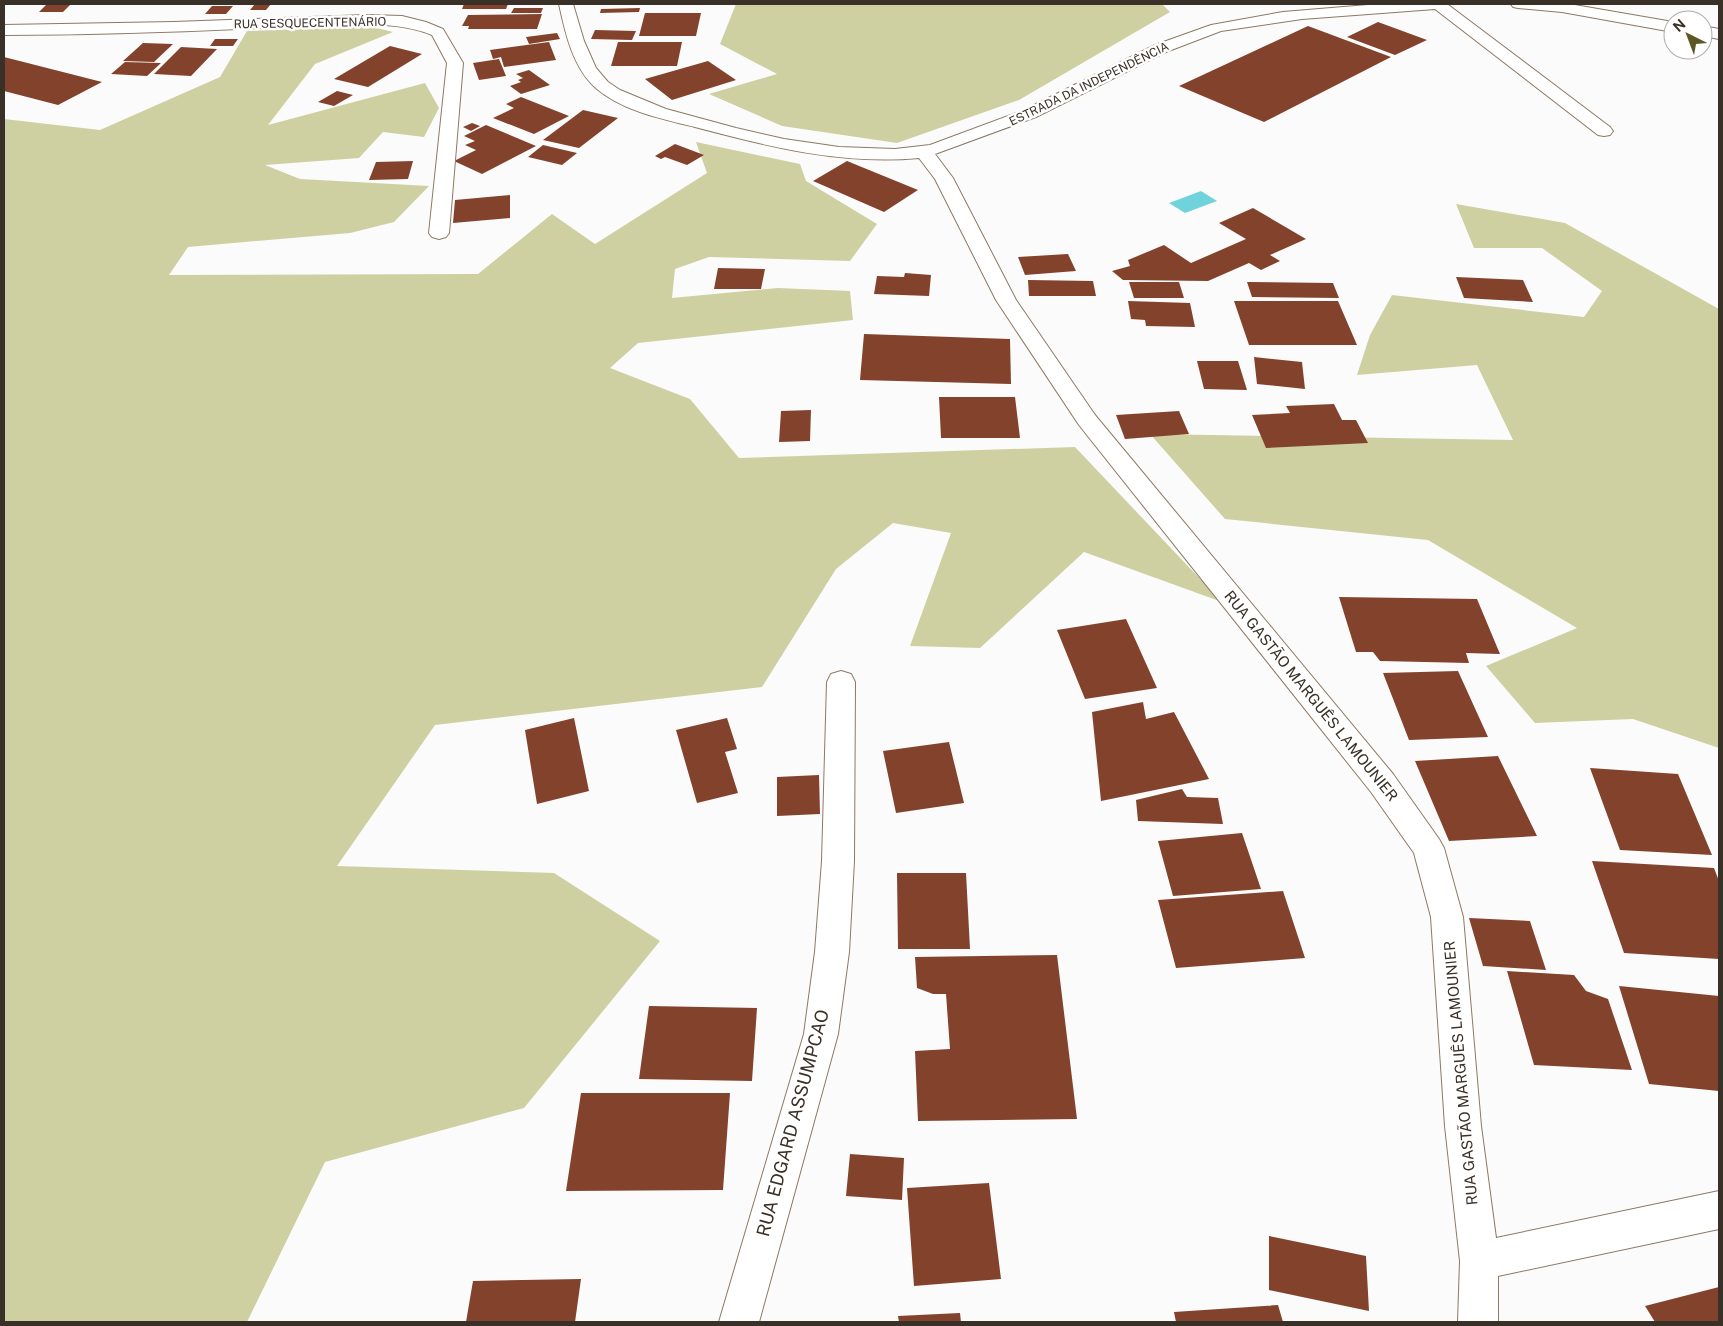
<svg xmlns="http://www.w3.org/2000/svg" width="1723" height="1326" viewBox="0 0 1723 1326" font-family="'Public Sans',sans-serif">
<rect width="100%" height="100%" fill="#fbfbfb"/>
<path fill="#ced0a2" d="M 736,4 L 1162,4 L 1170,12 L 1019,100 L 897,143 L 782,126 L 709,94 L 777,74 L 720,44 Z
M 369,26 L 393,32 L 315,64 L 268,125 L 425,83 L 439,108 L 424,137 L 383,132 L 359,158 L 265,165 L 300,179 L 429,186 L 394,222 L 350,233 L 188,247 L 169,275 L 478,274 L 552,214 L 595,244 L 707,173 L 696,142 L 800,164 L 806,181 L 877,224 L 850,261 L 709,257 L 675,269 L 672,298 L 778,288 L 850,291 L 853,320 L 638,343 L 610,368 L 690,399 L 739,458 L 1075,447 L 1222,602 L 1084,552 L 980,648 L 910,646 L 951,533 L 893,523 L 836,569 L 762,687 L 435,725 L 337,866 L 554,873 L 660,941 L 524,1108 L 325,1162 L 247,1322 L 4,1322 L 4,119 L 100,130 L 220,77 L 247,31 Z
M 1456,204 L 1565,223 L 1719,309 L 1719,748 L 1633,719 L 1535,723 L 1486,666 L 1577,628 L 1428,540 L 1225,519 L 1150,434 L 1513,440 L 1477,365 L 1357,375 L 1370,335 L 1392,295 L 1584,317 L 1602,291 L 1542,248 L 1474,248 Z"/>
<path fill="#70d3db" d="M 1201,191 L 1217,201 L 1185,213 L 1169,203 Z"/>
<path fill="#82422c" d="M 47,4 L 71,4 L 63,12 L 39,12 Z
M 255,4 L 271,4 L 266,10 L 250,10 Z
M 464,4 L 508,4 L 506,9 L 462,9 Z
M 212,6 L 233,6 L 226,14 L 205,14 Z
M 514,8 L 543,8 L 541,13 L 511,13 Z
M 640,8 L 639,12 L 600,13 L 601,9 Z
M 645,13 L 701,13 L 696,36 L 639,36 Z
M 542,14 L 537,29 L 468,29 L 469,26 L 462,26 L 468,15 Z
M 1378,22 L 1427,40 L 1395,55 L 1347,37 Z
M 1308,26 L 1391,57 L 1264,122 L 1179,86 Z
M 595,30 L 636,31 L 632,40 L 591,39 Z
M 557,33 L 560,39 L 529,44 L 526,37 Z
M 215,39 L 238,39 L 233,46 L 210,46 Z
M 549,42 L 556,60 L 504,67 L 501,57 L 493,59 L 490,50 Z
M 618,42 L 682,42 L 677,66 L 611,66 Z
M 143,43 L 173,44 L 154,62 L 123,61 Z
M 390,46 L 422,54 L 368,87 L 334,79 Z
M 181,47 L 217,49 L 191,76 L 154,74 Z
M 4,57 L 102,82 L 58,105 L 4,91 Z
M 499,59 L 506,76 L 479,80 L 473,63 Z
M 708,61 L 736,80 L 672,100 L 645,79 Z
M 125,62 L 161,63 L 147,76 L 111,74 Z
M 529,70 L 550,85 L 521,94 L 510,86 L 521,82 L 518,80 L 523,78 L 516,74 Z
M 337,91 L 353,95 L 334,106 L 318,102 Z
M 521,97 L 569,116 L 534,134 L 493,118 L 514,108 L 506,104 Z
M 583,110 L 618,118 L 579,148 L 543,140 Z
M 472,123 L 480,126 L 471,131 L 463,127 Z
M 486,125 L 536,146 L 482,174 L 454,161 L 476,150 L 465,145 L 475,141 L 464,136 Z
M 675,144 L 704,155 L 687,165 L 665,157 L 661,159 L 655,156 Z
M 543,145 L 577,153 L 562,165 L 528,157 Z
M 413,161 L 408,179 L 369,180 L 376,162 Z
M 847,161 L 918,190 L 884,212 L 813,181 Z
M 510,195 L 510,218 L 453,223 L 455,200 Z
M 1253,208 L 1306,239 L 1270,255 L 1280,261 L 1261,270 L 1249,263 L 1208,281 L 1123,280 L 1112,271 L 1130,266 L 1128,260 L 1164,245 L 1191,263 L 1246,239 L 1219,223 Z
M 1068,254 L 1076,271 L 1025,275 L 1018,257 Z
M 718,268 L 765,269 L 761,289 L 714,289 Z
M 905,273 L 931,275 L 929,296 L 874,294 L 877,276 L 904,277 Z
M 1456,277 L 1523,280 L 1533,302 L 1464,298 Z
M 1028,280 L 1093,281 L 1096,296 L 1029,296 Z
M 1129,282 L 1179,282 L 1184,298 L 1134,298 Z
M 1247,282 L 1333,283 L 1339,298 L 1252,297 Z
M 1128,301 L 1190,303 L 1195,327 L 1146,326 L 1145,320 L 1131,319 Z
M 1234,301 L 1338,301 L 1357,345 L 1249,345 Z
M 864,334 L 1010,339 L 1011,384 L 860,380 Z
M 1254,357 L 1302,362 L 1305,389 L 1257,384 Z
M 1197,361 L 1238,361 L 1247,390 L 1204,389 Z
M 939,397 L 1015,397 L 1020,438 L 941,438 Z
M 1334,404 L 1342,420 L 1356,420 L 1368,443 L 1266,448 L 1252,415 L 1290,413 L 1286,406 Z
M 811,410 L 810,441 L 779,442 L 781,411 Z
M 1179,411 L 1189,434 L 1125,439 L 1116,415 Z
M 1339,597 L 1477,599 L 1500,654 L 1466,653 L 1469,663 L 1380,661 L 1373,652 L 1356,652 Z
M 1126,619 L 1157,688 L 1085,699 L 1057,630 Z
M 1458,671 L 1488,737 L 1409,740 L 1383,673 Z
M 1143,702 L 1146,719 L 1174,712 L 1209,779 L 1101,801 L 1092,712 Z
M 574,718 L 589,791 L 537,804 L 525,730 Z
M 727,718 L 737,749 L 725,752 L 738,793 L 697,803 L 676,730 Z
M 949,742 L 964,803 L 896,813 L 883,751 Z
M 1498,756 L 1537,836 L 1449,841 L 1415,761 Z
M 1590,768 L 1678,774 L 1712,855 L 1620,850 Z
M 819,775 L 820,814 L 777,816 L 777,777 Z
M 1182,789 L 1187,797 L 1218,798 L 1223,824 L 1138,821 L 1136,800 Z
M 1242,833 L 1261,889 L 1173,896 L 1158,841 Z
M 1592,861 L 1714,868 L 1719,881 L 1719,959 L 1624,953 Z
M 897,873 L 966,873 L 970,949 L 898,949 Z
M 1283,891 L 1305,958 L 1176,968 L 1158,900 Z
M 1469,918 L 1530,921 L 1546,970 L 1483,966 Z
M 1057,955 L 1077,1119 L 918,1121 L 915,1051 L 950,1049 L 946,994 L 933,994 L 917,988 L 915,957 Z
M 1507,971 L 1574,975 L 1586,991 L 1608,999 L 1632,1070 L 1534,1065 Z
M 1619,986 L 1719,996 L 1719,1091 L 1649,1084 Z
M 649,1006 L 757,1008 L 752,1081 L 639,1079 Z
M 581,1093 L 730,1093 L 723,1190 L 566,1191 Z
M 850,1154 L 904,1158 L 902,1200 L 846,1196 Z
M 989,1183 L 1001,1279 L 914,1286 L 907,1188 Z
M 1269,1236 L 1366,1256 L 1369,1311 L 1269,1290 Z
M 581,1279 L 575,1322 L 466,1322 L 473,1281 Z
M 1719,1287 L 1719,1322 L 1655,1322 L 1645,1306 Z
M 1278,1305 L 1283,1322 L 1176,1322 L 1174,1312 Z
M 960,1313 L 961,1322 L 899,1322 L 898,1316 Z"/>
<g fill="none" stroke-linecap="round" stroke-linejoin="round">
<g stroke="#8c7964" stroke-width="2">
<path id="minor" d="M 559,4 L 573,4 L 584,41 L 596,68 L 608,82 L 620,90 L 666,109 L 736,128 L 784,139 L 839,147 L 895,149 L 930,145 L 1024,110 L 1155,45 L 1211,25 L 1283,12 L 1380,4 L 1447,4 L 1610,127 L 1613,131 L 1610,135 L 1604,136 L 1598,135 L 1435,9 L 1302,19 L 1221,31 L 1166,52 L 1036,117 L 935,154 L 953,178 L 1016,300 L 1095,415 L 1393,774 L 1439,839 L 1444,848 L 1463,917 L 1481,1126 L 1496,1238 L 1719,1191 L 1719,1229 L 1498,1276 L 1498,1322 L 1458,1322 L 1460,1261 L 1445,1126 L 1431,917 L 1414,853 L 1371,792 L 1079,425 L 996,300 L 935,179 L 919,158 C 841,165 770,147 695,127 C 662,119 623,111 597,89 C 573,69 565,32 559,4 Z
M 1511,4 L 1569,4 L 1673,22 L 1673,32 L 1562,12 L 1518,8 L 1513,7 Z
M 367,15 L 402,16 L 426,22 L 443,29 L 463,63 L 449,233 L 446,237 L 439,239 L 432,237 L 429,233 L 447,63 L 432,35 C 386,16 312,27 262,28 C 176,32 90,35 4,35 L 4,25 L 174,22 Z
M 1703,26 L 1719,29 L 1719,39 L 1703,36 Z
M 841,671 L 851,674 L 855,682 L 854,861 L 849,952 L 838,1034 L 759,1322 L 719,1322 L 804,1034 L 815,952 L 822,861 L 827,682 L 831,674 Z"/>
</g>
<use href="#minor" fill="#fff" fill-rule="evenodd"/>
</g>
<g text-anchor="middle" stroke-width="5" stroke-linejoin="round" paint-order="stroke">
<g font-size="12" fill="#393128" stroke="#fff">
<text transform="translate(310 23) rotate(-1)" y="4">RUA SESQUECENTENÁRIO</text>
<text transform="translate(1089 84) rotate(-26)" y="4">ESTRADA DA INDEPENDÊNCIA</text>
</g>
<g font-size="15" fill="#393128" stroke="#fff">
<text transform="translate(1311 696) rotate(51)" y="5">RUA GASTÃO MARGUÊS LAMOUNIER</text>
<text transform="translate(1461 1073) rotate(-95)" y="5">RUA GASTÃO MARGUÊS LAMOUNIER</text>
</g>
<g font-size="18" fill="#393128" stroke="#fff">
<text transform="translate(793 1123) rotate(-75)" y="6">RUA EDGARD ASSUMPCAO</text>
</g>
</g>
<rect width="1723" height="1326" fill="none" stroke="#393128" stroke-width="10"/>
<g transform="translate(1688 35) rotate(318)"><circle r="24" fill="#ffffff" stroke="#b0ada9"/>
<path d="M0-4L9 19L0 12L-9 19Z" fill="#5b5825"/>
<text y="-8" font-size="14" font-weight="bold" text-anchor="middle" fill="#393128">N</text>
</g>
</svg>
